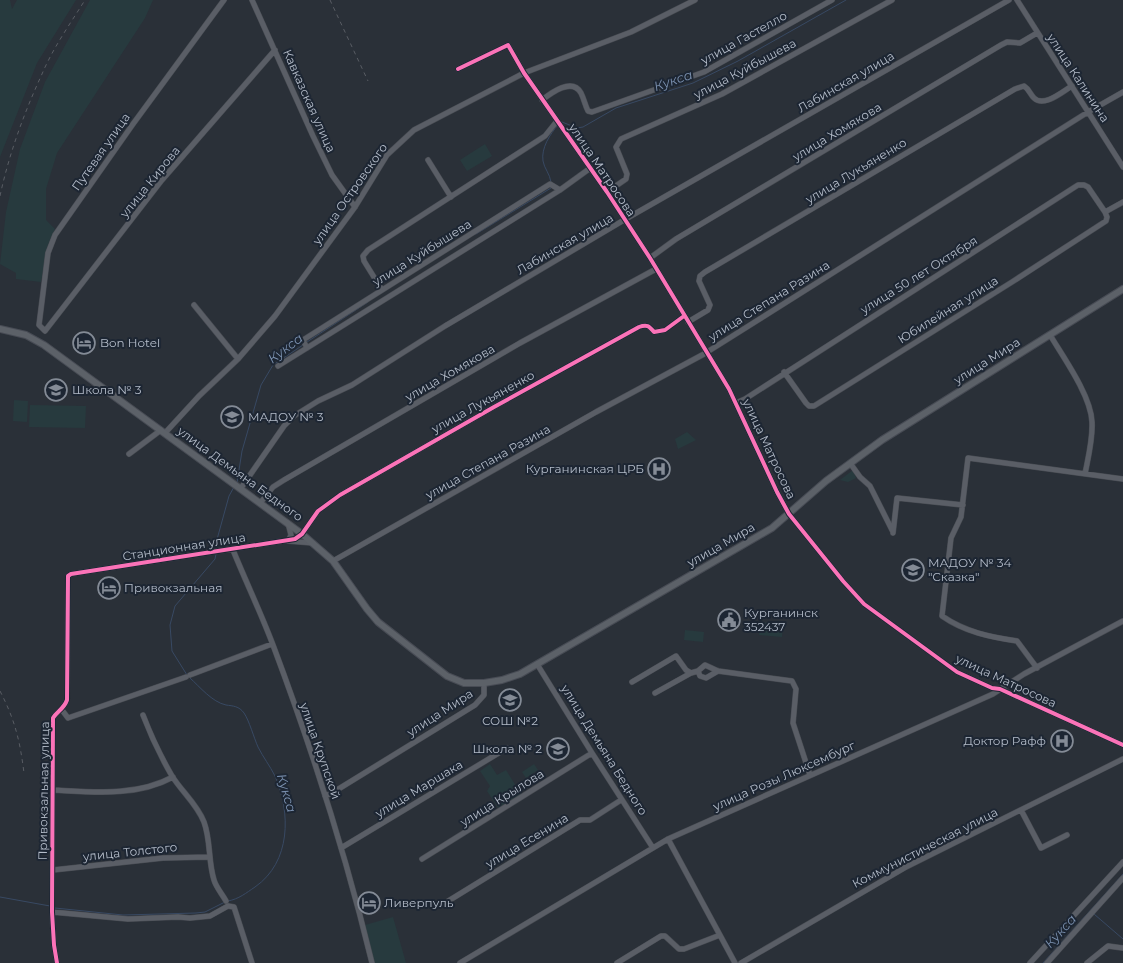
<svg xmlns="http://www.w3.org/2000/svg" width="1123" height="963" viewBox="0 0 1123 963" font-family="Montserrat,sans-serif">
<rect width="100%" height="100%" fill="#2a3038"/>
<path fill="#273a3e" d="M 0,0 L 10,0 L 12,9 L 17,0 L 76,0 L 37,63 L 0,157 Z
M 90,0 L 153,0 L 145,18 L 57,153 L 46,189 L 46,220 L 55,229 L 48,245 L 41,282 L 16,279 L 16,273 L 0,264 L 6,212 L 20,149 L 45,82 Z
M 485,144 L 492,156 L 467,171 L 460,160 Z
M 14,400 L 28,401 L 27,422 L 13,421 Z
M 30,405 L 86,406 L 85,428 L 29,427 Z
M 687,432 L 696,440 L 678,449 L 675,439 Z
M 853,470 L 856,478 L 848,482 L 840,480 Z
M 760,622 L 783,624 L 782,637 L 759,635 Z
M 685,630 L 704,632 L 703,642 L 684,640 Z
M 490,764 L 497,775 L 506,770 L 521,794 L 498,808 L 487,791 L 490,786 L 480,771 Z
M 534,764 L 538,770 L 526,778 L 522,772 Z
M 393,917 L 406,963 L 374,963 L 365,925 Z"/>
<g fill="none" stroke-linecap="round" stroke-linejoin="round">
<path stroke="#384963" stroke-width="1" d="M 560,123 L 562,122 L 577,128 L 583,127 L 616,108 L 693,83 L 738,61 L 846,0
M 551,182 C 550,174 544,168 543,161 C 541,148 550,134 558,125
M 476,234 L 551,188
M 307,342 L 368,302
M 237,483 L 242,451 L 261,385 L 273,365 L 303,345
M 217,549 L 216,543 L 229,496 L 234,487
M 187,675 L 172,651 L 170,625 L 175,606 L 215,559 L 216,554
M 190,678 C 200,687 212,702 226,705 C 233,706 239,706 244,713 C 249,720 254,738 258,747 C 263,757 270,766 275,776 C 291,813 291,862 255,887 C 246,893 239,899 228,901
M 0,897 L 50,906
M 55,908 L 123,915 L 196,913 L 205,912 L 225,902
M 1094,914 L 1123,939
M 1043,963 L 1123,874"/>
<g stroke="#484c53" stroke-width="6">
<path id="minor" d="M 224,0 L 133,124 L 55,235 L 48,253 L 39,325 L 45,331 L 162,180 L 275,50
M 252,0 L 313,136 L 332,175 L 355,207
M 1017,0 L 1123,167
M 458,69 L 508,45 L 524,73 L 607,192 L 650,258 L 729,389 L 777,492 L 789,514 L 843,581 L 864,604 L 957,672 L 992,688 L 1000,689 L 1123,745
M 542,100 C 551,93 572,77 581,93 C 584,99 585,105 588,111 L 592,112 L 704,72 L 832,0
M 428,160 L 451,197
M 607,192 L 626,179 L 627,174 L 616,147 L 621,139 L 722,94 L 892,0
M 650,258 L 676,239 L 1001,45 L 1007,42 L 1020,43 L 1037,33
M 382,290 L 364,261 L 363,256 L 368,250 L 545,136 L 557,121
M 194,305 L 238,359
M 688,322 L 708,310 L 710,305 L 699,281 L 700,276 L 705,272 L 1015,89 L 1024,86 C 1029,89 1030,94 1034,98 C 1044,108 1063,91 1072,86
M 1050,335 C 1064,358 1091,396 1092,422 C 1093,439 1088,458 1085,474
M 307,348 L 303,340 L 550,184 L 560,190
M 278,366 L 560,190 L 589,169
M 784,372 L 806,403 L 809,406 L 814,406 L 1012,282 L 1106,221 L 1107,217 L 1105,212 L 1123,202
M 736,403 L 745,399 L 1078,185 L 1084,185 L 1088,187 L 1105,212
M 165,433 L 199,396 L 238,359 L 275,316 L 355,207 L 387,155 L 414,130 L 524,73 L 631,32 L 695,0
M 129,454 L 161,430
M 850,463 L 860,477 L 870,486 L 893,532
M 241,488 L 284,426 L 294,416 L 318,401 L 352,385 L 445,326 L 624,220 L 1009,0
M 261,502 L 273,487 L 284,480 L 520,343 L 656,269
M 288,523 L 291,535 L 288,541 L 313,543
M 893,533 L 897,498 L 963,505
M 233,550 C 246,582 261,613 273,645 C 312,749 346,855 372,963
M 333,561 L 596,412 L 704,354 L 1088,112 L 1123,92
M 537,664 L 592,753 L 653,848
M 1037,668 L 1017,641 C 990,637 965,632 942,616 L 951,538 L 961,517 L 968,458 L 1123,479
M 698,671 L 700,676 L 706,678 L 718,671
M 190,675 L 272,644
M 632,682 L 676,656 L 686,670 L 691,673 L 698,671 L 705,665 L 718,671 L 792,681 L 796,689 L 793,723 L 810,775
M 655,693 L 691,673
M 62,710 L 68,718 L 186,677
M 143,715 C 151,736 161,757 172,776 C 182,792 197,804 204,822 C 211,841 208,861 214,880 C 216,887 222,894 226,901
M 53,790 C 93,792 136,797 173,777
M 325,796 L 332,793 L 475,705 L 484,695 L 484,683
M 1021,810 L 1041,848 L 1067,835
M 668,839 L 735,963
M 341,848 L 507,748
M 422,859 L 592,753
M 53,870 L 163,858 L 209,857
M 445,903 L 580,820 L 590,820 L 621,800
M 52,912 L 128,919 L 178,917 L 190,918 L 210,916 L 228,906 L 234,907 L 252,963
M 57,963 L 54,945 L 52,912 L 53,718 C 57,711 64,709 67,700 L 68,576 L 71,574 L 295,539 L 302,534 L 318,511 L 340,495 L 494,407 L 639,327 C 647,324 649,326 654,332 L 665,330 L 684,316
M 460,963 L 668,839 L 993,694 L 1024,674 L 1123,621
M 617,963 L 661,936 L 665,936 L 679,949 L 684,949 L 720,935
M 741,963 L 906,867 L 1123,759
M 1030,963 L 1123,862
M 1047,963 L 1123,878
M 1087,963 L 1108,946 L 1123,948"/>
</g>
<g stroke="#484c55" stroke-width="8">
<path id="major" d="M 0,329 L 26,335 L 44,345 L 302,534 L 333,561 L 367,609 L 378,622 L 447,676 L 464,683 L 484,683 L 502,680 L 520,674 L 772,528 L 826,481 L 882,440 L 1123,289"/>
</g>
<use href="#minor" stroke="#5a5e66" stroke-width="5"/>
<use href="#major" stroke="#5c6168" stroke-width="6"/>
<path stroke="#595d64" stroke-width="1" stroke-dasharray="4 4" stroke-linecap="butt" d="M 330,0 L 368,81
M 0,196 C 9,154 24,113 42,74 C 53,48 70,24 85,0
M 0,691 C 15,720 20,741 24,773"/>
<g stroke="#1d2633" stroke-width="6">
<path id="cycleway" d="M 458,69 L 508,45 L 524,73 L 607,192 L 650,258 L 729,389 L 777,492 L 789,514 L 843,581 L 864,604 L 957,672 L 992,688 L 1000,689 L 1123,745
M 57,963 L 54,945 L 52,912 L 53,718 C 57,711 64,709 67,700 L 68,576 L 71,574 L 295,539 L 302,534 L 318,511 L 340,495 L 494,407 L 639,327 C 647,324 649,326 654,332 L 665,330 L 684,316"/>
</g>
<use href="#cycleway" stroke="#fb73b8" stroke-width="4"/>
</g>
<defs>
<g id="hotel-ring" transform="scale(1.15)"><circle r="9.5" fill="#1d2633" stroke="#848b96" stroke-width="1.5"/><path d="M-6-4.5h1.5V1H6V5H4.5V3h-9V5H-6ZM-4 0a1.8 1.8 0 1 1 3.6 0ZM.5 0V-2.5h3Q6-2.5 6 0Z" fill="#848b96"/></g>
<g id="school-ring" transform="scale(1.15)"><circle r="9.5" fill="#1d2633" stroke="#848b96" stroke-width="1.5"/><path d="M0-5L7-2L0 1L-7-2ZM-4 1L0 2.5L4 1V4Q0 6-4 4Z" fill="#848b96"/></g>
<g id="hospital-ring" transform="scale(1.15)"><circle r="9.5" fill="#1d2633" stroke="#848b96" stroke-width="1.5"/><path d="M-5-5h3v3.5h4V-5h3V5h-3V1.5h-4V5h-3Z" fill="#848b96"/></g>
<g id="civic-ring" transform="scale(1.15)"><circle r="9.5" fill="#1d2633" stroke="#848b96" stroke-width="1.5"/><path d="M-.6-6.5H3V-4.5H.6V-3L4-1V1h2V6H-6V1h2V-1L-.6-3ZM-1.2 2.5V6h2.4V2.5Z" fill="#848b96"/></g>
</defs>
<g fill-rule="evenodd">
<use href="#hotel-ring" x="84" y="343"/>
<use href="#school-ring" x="56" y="390"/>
<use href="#school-ring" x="232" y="417"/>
<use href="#hospital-ring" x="659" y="469"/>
<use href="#school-ring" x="913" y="570"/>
<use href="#hotel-ring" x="109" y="588"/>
<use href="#civic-ring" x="729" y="620"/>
<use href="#school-ring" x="510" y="700"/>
<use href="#hospital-ring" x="1062" y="741"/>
<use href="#school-ring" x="558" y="749"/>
<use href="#hotel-ring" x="369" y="903"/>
</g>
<g text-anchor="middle" stroke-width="4" stroke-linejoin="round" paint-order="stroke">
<g font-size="12" fill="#b4bcc9" stroke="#1d2633">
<text transform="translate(744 38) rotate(-29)" y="4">улица Гастелло</text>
<text transform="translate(745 69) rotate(-28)" y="4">улица Куйбышева</text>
<text transform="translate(1078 78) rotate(57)" y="4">улица Калинина</text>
<text transform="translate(846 82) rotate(-30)" y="4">Лабинская улица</text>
<text transform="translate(309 101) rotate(66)" y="4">Кавказская улица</text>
<text transform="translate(837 132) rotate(-31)" y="4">улица Хомякова</text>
<text transform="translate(101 152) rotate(-55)" y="4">Путевая улица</text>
<text transform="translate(602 170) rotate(56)" y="4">улица Матросова</text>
<text transform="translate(856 171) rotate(-31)" y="4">улица Лукьяненко</text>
<text transform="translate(150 182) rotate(-51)" y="4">улица Кирова</text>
<text transform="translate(350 194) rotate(-55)" y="4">улица Островского</text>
<text transform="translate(565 244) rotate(-30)" y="4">Лабинская улица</text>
<text transform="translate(422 253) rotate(-32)" y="4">улица Куйбышева</text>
<text transform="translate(919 275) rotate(-32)" y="4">улица 50 лет Октября</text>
<text transform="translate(769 301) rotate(-32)" y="4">улица Степана Разина</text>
<text transform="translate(948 310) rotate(-32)" y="4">Юбилейная улица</text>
<text transform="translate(987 361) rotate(-32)" y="4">улица Мира</text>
<text transform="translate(450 373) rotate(-30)" y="4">улица Хомякова</text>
<text transform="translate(483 402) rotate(-29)" y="4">улица Лукьяненко</text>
<text transform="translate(769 449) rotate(65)" y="4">улица Матросова</text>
<text transform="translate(488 462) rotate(-29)" y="4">улица Степана Разина</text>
<text transform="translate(240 474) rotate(36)" y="4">улица Демьяна Бедного</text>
<text transform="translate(721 545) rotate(-30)" y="4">улица Мира</text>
<text transform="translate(184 547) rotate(-9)" y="4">Станционная улица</text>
<text transform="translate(1006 681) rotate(25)" y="4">улица Матросова</text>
<text transform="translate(440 713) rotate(-33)" y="4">улица Мира</text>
<text transform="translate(604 750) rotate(58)" y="4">улица Демьяна Бедного</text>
<text transform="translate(320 751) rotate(71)" y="4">улица Крупской</text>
<text transform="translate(784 776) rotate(-24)" y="4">улица Розы Люксембург</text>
<text transform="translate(419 789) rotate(-31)" y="4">улица Маршака</text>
<text transform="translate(44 791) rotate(-89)" y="4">Привокзальная улица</text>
<text transform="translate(502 798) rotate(-32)" y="4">улица Крылова</text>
<text transform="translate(527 841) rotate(-31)" y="4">улица Есенина</text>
<text transform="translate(925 848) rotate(-27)" y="4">Коммунистическая улица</text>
<text transform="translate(130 852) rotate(-6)" y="4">улица Толстого</text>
</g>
<g font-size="12" fill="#b4bcc9" stroke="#1d2633" text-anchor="start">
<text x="100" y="347">Bon Hotel</text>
<text x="72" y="394">Школа № 3</text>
<text x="248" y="421">МАДОУ № 3</text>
<text x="644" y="473" text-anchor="end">Курганинская ЦРБ</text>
<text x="928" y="567">МАДОУ № 34<tspan x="928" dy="14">"Сказка"</tspan></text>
<text x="124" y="592">Привокзальная</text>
<text x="744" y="617">Курганинск<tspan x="744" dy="14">352437</tspan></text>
<text x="510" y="725" text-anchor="middle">СОШ №2</text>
<text x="1046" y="745" text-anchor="end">Доктор Рафф</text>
<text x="542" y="753" text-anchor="end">Школа № 2</text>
<text x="384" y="907">Ливерпуль</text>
</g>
<g font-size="13" font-style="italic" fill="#7c92b1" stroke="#1d2633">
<text transform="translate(673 80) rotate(-19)" y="5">Кукса</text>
<text transform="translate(285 348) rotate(-37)" y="5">Кукса</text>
<text transform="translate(287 793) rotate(74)" y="5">Кукса</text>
<text transform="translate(1060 931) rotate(-48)" y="5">Кукса</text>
</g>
</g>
</svg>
